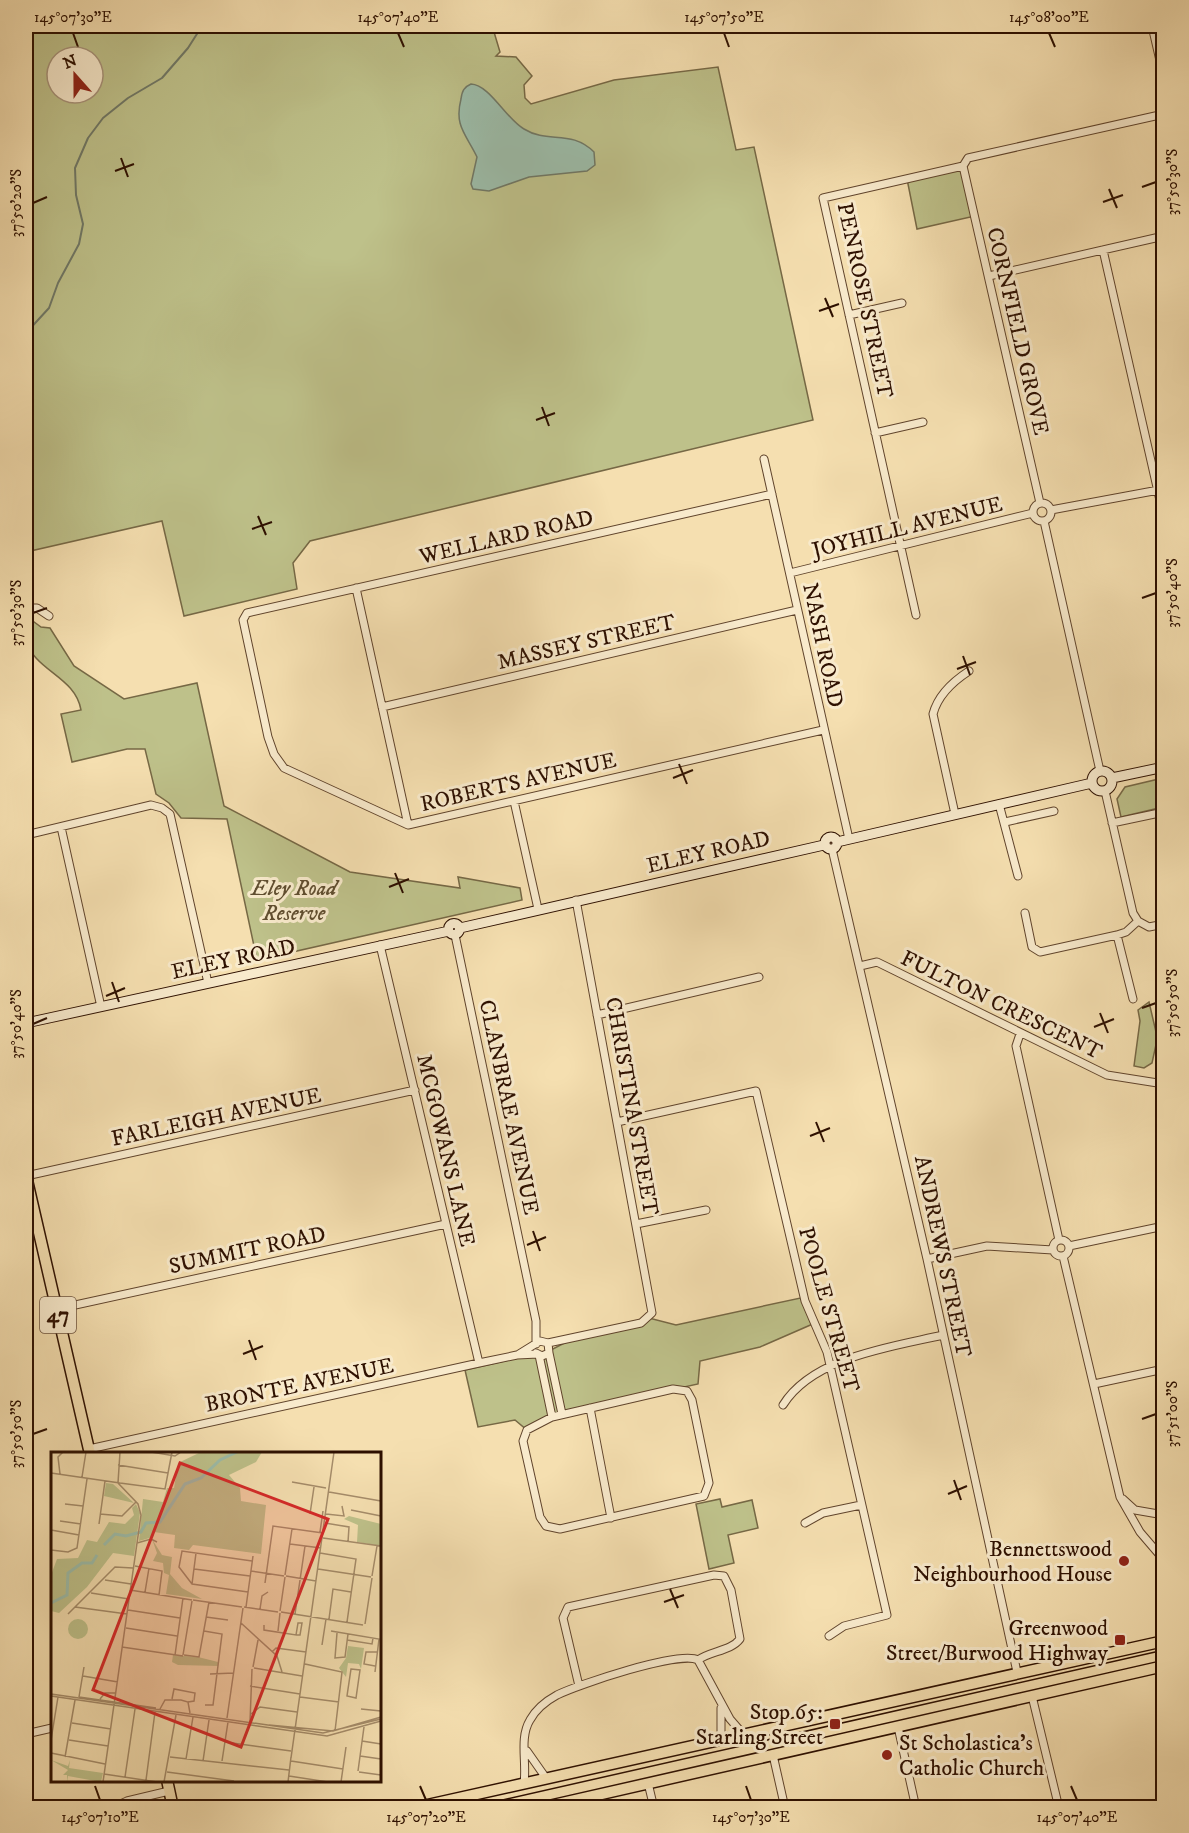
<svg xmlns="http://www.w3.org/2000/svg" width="1189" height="1833" viewBox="0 0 1189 1833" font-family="'IM FELL DW Pica',serif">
<rect width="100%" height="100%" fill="#f5dfb0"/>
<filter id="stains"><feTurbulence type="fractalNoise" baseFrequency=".00333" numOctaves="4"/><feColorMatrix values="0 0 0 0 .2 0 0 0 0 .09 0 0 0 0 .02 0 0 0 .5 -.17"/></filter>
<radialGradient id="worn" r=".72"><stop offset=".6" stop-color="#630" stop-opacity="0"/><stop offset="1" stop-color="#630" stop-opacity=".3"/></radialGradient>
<path fill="#bec18a" stroke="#766845" stroke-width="1.5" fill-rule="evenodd" d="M 26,26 L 488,26 L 494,32 L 500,52 L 496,56 L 516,57 L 532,76 L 524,85 L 525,98 L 531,104 L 614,80 L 718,67 L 736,150 L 754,147 L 813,420 L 310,541 L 293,563 L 297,589 L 184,616 L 162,521 L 26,552 ZM 57,57 L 93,57 L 93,93 L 57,93 Z
M 963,166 L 975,216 L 917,229 L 907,179 Z
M 26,616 L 41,627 L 50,628 L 74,666 L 124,699 L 197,683 L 224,806 L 350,872 L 460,888 L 458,877 L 520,888 L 522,900 L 257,960 L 227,819 L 181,818 L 169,803 L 156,794 L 145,749 L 127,749 L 72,762 L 61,714 L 81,710 C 75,676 34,671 26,640 C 24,633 25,623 26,616 Z
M 1163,778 L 1163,807 L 1121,817 L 1117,799 L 1125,787 Z
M 1149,1002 L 1156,1032 L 1159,1031 L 1152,1063 L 1144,1068 L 1134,1066 L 1140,1021 L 1138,1010 Z
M 805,1297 L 815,1323 L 760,1347 L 700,1361 L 698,1384 L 562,1414 L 527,1430 L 515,1420 L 478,1427 L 465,1370 L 549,1351 L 576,1337 L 649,1318 L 676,1325 Z
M 720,1499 L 722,1507 L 752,1500 L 758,1528 L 728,1535 L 734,1563 L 709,1569 L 696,1504 Z"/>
<path fill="#9cbdaa" stroke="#707866" stroke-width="1.5" d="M 471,84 C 490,85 506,119 524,129 C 548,144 571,129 594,152 L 595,165 L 587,171 L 529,177 L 489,191 L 473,189 L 471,184 L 477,157 C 466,134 454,126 461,99 C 462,91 464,87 471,84 Z"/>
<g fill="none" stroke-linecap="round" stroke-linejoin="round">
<path stroke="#707866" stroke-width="2" d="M 26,333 L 49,308 L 58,283 L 79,244 L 83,224 L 76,195 L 75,168 L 88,138 L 103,118 L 128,98 L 162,78 L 188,48 L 202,26"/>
<g stroke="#60442c" stroke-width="9">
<path id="minor" d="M 1152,26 L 1164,78
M 963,166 L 1040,503
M 963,166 L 968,158 L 1164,114
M 1103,250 L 1164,518
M 989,276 L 1164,236
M 849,315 L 902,303
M 875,433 L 923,422
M 764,459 L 849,839
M 772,494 L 247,613 L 243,620 L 268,737 L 274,754 L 284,768 L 408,825 L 823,730
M1033 512a9 9 0 1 1 18 0a9 9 0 1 1-18 0Z
M 1051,510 L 1164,489
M 1044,521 L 1100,771
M 790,573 L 1033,513
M 356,588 L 408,825
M 26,608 L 37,608 L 49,616
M 916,615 L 823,198 L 963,166
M 382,707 L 797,610
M 1105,791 L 1133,913 L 1138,921
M 514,801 L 538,909
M 999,804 L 1018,876
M 955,814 L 933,714 C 938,695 952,682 969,671
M 1005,822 L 1054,811
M 1112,823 L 1164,812
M 61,827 L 101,1007
M 26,835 L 151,805 L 162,808 L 170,814 L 208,983
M 832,849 L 927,1259 L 1017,1672
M 1025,913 L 1032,947 L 1040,952 L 1117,935 L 1126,932 L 1138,921
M 1138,921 L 1149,927 L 1164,924
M 455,935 L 536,1321 L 536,1344
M 1117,935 L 1133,999
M 380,945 L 479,1363
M 860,966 L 877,962 L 1107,1075 L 1164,1084
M 597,1015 L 759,977
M 1020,1034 L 1016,1046 L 1059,1240
M 1159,1083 L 1164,1064
M 617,1122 L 756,1091 L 805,1301 L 827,1352 L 887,1615 L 844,1626 L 829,1636
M 26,1176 L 415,1090
M 636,1224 L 706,1210
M1053 1248a8 8 0 1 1 16 0a8 8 0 1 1-16 0Z
M 1069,1246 L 1164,1226
M 1063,1256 L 1120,1497 L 1140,1532 L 1164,1560
M 927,1259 L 987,1246 L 1053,1250
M 57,1309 L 446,1224
M 548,1343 L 641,1323 L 652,1313 L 576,900
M 549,1353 L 562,1414
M 519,1354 L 540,1341 L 548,1343 L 549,1353 L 542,1356 L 536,1353
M 539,1355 L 552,1417
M 1094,1384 L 1164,1369
M 673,1389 L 687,1391 L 692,1400 L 709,1483 L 704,1496 L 560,1529 L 546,1526 L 540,1517 L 523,1441 L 527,1430 L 552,1417 Z
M 783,1405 C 813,1357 891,1347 943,1335
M 590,1408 L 611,1518
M 89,1449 L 479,1363 L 517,1355 L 538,1354
M 1123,1499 L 1135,1510 L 1164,1515
M 805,1523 L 823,1513 L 861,1505
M 579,1686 L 563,1618 L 568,1607 L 714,1575 L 724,1576 L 731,1590 L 740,1639 C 731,1651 710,1651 698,1660
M 1032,1696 L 1059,1808
M 898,1727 L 916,1808
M 26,1734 L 52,1728
M 721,1738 L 721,1708
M 527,1751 L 546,1778
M 773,1755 L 785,1808
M 524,1783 C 527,1763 519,1738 530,1720 C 536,1709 546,1701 557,1695 C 577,1685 680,1650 698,1660 L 730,1719 L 743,1734
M 648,1783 L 654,1808
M 112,1808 L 127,1801 L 169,1791"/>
</g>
<g stroke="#2e1000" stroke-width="11">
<path id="secondary" d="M1092 781a10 10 0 1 1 20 0a10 10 0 1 1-20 0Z
M 1112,778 L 1164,767
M825 843a6 6 0 1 1 12 0a6 6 0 1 1-12 0Z
M 837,842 L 1092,783
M448.5 929a5.5 5.5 0 1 1 11 0a5.5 5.5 0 1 1-11 0Z
M 460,928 L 824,845
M 26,1023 L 449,931"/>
</g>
<g stroke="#2e1000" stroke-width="13">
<path id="primary" d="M 26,1176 L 90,1454
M 167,1780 L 173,1808"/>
</g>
<g stroke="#2e1000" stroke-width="13">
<path id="trunk" d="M 414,1808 L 1164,1641
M 540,1808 L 1164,1666"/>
</g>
<use href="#minor" stroke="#f8eacc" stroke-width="7"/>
<use href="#secondary" stroke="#f8eacc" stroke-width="9"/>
<use href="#primary" stroke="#f5dfb0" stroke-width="10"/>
<use href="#trunk" stroke="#f5dfb0" stroke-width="10"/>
<path stroke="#2e1000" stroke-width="1.5" d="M 467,1808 L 1164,1650"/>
</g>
<path fill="none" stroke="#2e1000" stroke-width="2" d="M 73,33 L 78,47M 398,33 L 404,47M 724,33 L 729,47M 1049,33 L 1055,47M 121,158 L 128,177M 115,171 L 134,164M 1142,187 L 1156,182M 1109,189 L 1117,208M 1103,202 L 1123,195M 33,203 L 47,197M 825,298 L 833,317M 819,311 L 839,304M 542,407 L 549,426M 536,420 L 555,413M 258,516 L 266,535M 252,529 L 272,522M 1142,598 L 1156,593M 33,613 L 47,608M 963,656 L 970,675M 957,669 L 976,662M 679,764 L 687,784M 673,778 L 693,770M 395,873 L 403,893M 389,887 L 409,879M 112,982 L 119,1002M 106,996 L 125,988M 1142,1008 L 1156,1003M 1100,1013 L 1108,1033M 33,1024 L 47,1018M 1094,1027 L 1114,1019M 816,1122 L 824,1142M 810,1136 L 830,1128M 533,1231 L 540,1251M 527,1245 L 546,1237M 249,1340 L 256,1360M 243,1354 L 263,1346M 1142,1419 L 1156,1414M 33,1434 L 47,1429M 954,1480 L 961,1500M 948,1494 L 967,1486M 670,1589 L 678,1608M 664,1602 L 684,1595M 95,1786 L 100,1800M 420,1786 L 426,1800M 746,1786 L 751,1800M 1071,1786 L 1077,1800"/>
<g fill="#8f2418" stroke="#f8eacc" stroke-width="2">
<circle cx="1124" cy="1561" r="6"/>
<rect x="1114" y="1634" width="12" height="12" rx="3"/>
<rect x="829" y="1718" width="12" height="12" rx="3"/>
<circle cx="887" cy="1755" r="6"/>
</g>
<g text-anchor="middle" stroke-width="6" stroke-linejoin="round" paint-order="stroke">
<rect fill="#f8eacc" stroke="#6b513d" stroke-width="1.5" x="40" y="1297" width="36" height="36" rx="4.5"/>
<g font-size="21" font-weight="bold" fill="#2e1000">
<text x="58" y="1322">47</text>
</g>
<g font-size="22" fill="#2e1000" stroke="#f8eacc">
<text transform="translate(866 300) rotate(78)" y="8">PENROSE STREET</text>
<text transform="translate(1019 331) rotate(77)" y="8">CORNFIELD GROVE</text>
<text transform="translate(907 526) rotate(-14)" y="8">JOYHILL AVENUE</text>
<text transform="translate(506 536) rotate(-13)" y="8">WELLARD ROAD</text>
<text transform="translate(586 641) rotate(-13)" y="8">MASSEY STREET</text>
<text transform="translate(824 645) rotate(78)" y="8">NASH ROAD</text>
<text transform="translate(518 781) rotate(-13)" y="8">ROBERTS AVENUE</text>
<text transform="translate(708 851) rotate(-13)" y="8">ELEY ROAD</text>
<text transform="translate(233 958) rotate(-12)" y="8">ELEY ROAD</text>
<text transform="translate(1002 1004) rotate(26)" y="8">FULTON CRESCENT</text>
<text transform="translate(633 1106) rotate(80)" y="8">CHRISTINA STREET</text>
<text transform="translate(510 1107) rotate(78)" y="8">CLANBRAE AVENUE</text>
<text transform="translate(216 1116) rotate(-12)" y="8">FARLEIGH AVENUE</text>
<text transform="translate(447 1150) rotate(77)" y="8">MCGOWANS LANE</text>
<text transform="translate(247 1249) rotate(-12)" y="8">SUMMIT ROAD</text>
<text transform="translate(944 1256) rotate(78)" y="8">ANDREWS STREET</text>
<text transform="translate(830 1309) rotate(74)" y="8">POOLE STREET</text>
<text transform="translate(299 1384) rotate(-12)" y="8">BRONTE AVENUE</text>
</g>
<g font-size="22" font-style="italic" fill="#604e30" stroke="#f8eacc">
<text x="294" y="895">Eley Road<tspan x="294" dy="25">Reserve</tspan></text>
</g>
<g font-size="22" fill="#2e1000" stroke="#f8eacc" text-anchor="end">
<text x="1112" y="1556">Bennettswood<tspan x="1112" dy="25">Neighbourhood House</tspan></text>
<text x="1108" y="1635">Greenwood<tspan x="1108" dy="25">Street/Burwood Highway</tspan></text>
<text x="823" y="1719">Stop 65:<tspan x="823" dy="25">Starling Street</tspan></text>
<text x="899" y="1750" text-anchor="start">St Scholastica's<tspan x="899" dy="25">Catholic Church</tspan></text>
</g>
</g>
<g transform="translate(51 1452)">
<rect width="330" height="330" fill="#f5dfb0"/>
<path d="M 150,0 L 211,0 L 205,10 L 178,23 L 189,36 L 190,49 L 215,53 L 210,102 L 142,93 L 138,98 L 123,96 L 124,83 L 103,80 L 102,85 L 88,89 L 92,47 L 112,50 L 116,36 L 123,36 L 127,11 ZM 55,31 L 62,32 L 83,51 L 53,44 ZM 85,52 L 89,61 L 83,104 L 62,101 L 36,135 L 8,161 L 0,159 L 0,123 L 6,107 L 27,106 L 36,88 L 46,90 L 58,70 L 74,72 L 83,63 L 81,56 ZM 298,64 L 330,72 L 330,94 L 306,90 L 307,73 L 293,67 ZM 101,87 L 111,103 L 121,105 L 119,122 L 131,136 L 151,147 L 115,142 L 118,123 L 113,121 L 112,111 L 102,109 L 106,101 ZM17 177a10 10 0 1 1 20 0a10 10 0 1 1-20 0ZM 297,194 L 313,196 L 310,217 L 308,212 L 297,211 L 295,225 L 288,216 L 295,206 ZM 122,203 L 147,205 L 167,210 L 167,214 L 127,213 L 121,210 ZM 0,308 L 17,314 L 19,308 L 18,316 L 52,321 L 50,330 L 17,324 L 16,330 L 16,323 L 12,323 L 17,318 Z" fill="#bec18a"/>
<path fill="none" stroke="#9cbdaa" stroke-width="3" d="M 53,93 L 64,82 L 75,84 L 90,80 L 95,71 L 109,70 L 134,32 L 150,26 L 169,8 L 186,0M 0,151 L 16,143 L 17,121 L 31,111 L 41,111 L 46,103"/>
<path fill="none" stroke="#a58c6a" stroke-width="1.5" d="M 100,0 L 124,4 L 130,0M 67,13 L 117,21M 0,21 L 69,31M 9,22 L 7,5 L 12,0M 31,25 L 35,0M 241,30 L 275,36M 69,31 L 114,37 L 121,0M 278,40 L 330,49M 14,52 L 32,54M 300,58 L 330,64M 49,62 L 71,64 L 85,50M 259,62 L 263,35M 275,62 L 293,64 L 291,54M 9,69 L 30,72M 274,71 L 298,75 L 297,90M 48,72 L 54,29M 0,78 L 28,83M 269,80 L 272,59M 272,86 L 330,94M 86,91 L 100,87 L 106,90M 239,92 L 270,96M 0,98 L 17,100 L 26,96 L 36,27M 269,101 L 305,107 L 296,170M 84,114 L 111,119 L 108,143M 143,117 L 199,124M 267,117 L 320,125M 200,119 L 233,124M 234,123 L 241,77M 235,124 L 265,129M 321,124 L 326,94M 54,128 L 80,132M 214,131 L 222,74 L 272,81M 141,132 L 145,101M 79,138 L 141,148M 94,140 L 98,116M 197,140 L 141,132 L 128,115 L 131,99 L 201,109M 40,141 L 78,147M 142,148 L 191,155M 24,155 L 76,162M 193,155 L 227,160M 195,155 L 202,104M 209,157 L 211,144 L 217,140M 77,158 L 129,166M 229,159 L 234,125M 230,160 L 312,173M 17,162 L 64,115 L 82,116M 244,162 L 254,94M 155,165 L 177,168M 278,167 L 282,137 L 300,140M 190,171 L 226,204 L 231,220M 314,172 L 321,126M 213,173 L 213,178 L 245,183 L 247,171 L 251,171 L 249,183 L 245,183M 75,176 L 126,184M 153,179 L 171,182 L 162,253 L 154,253M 227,179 L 229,161M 280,179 L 328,187 L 324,220M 286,181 L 284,206 L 294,205 L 297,182M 296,188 L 321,192 L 322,186M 271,193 L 275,167M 71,195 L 132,204M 221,200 L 225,196 L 255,200M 124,203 L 132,146M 132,203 L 141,149M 133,203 L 148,205 L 158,150M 254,212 L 291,220 L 284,279M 324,214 L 313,212 L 315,200 L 326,200M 202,215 L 207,188M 203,216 L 251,224M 300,217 L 309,218 L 305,246 L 296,244 ZM 159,222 L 183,221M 32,224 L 67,230M 199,234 L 249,242M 0,242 L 272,281 L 330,267M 0,244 L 276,284 L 330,269M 28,245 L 33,215M 28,245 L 105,256M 249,245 L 288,250M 49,247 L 54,241 L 65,241M 121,247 L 123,237 L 144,241 L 143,249 L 137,250M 109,257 L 114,248 L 130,248 L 137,250 L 139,261M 310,257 L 330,259M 200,262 L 209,255 L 246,260M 176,266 L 192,156M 199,270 L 201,217M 21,271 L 60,277M 218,273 L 282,279 L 330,265M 0,288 L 7,245M 18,288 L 57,294M 311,289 L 330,292M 174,290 L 240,299M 0,301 L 54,312M 309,304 L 330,307M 14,305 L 24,248M 119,305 L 238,318M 240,306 L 283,0M 135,307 L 142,265M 152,309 L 158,268M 171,309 L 177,270M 240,309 L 292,317M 307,319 L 313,275M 116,320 L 183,329M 308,320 L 330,323M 53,322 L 106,330M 238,324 L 277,330M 74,325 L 84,257M 95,328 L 104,260M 52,330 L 90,63 L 87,52 L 67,31 L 69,0M 113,330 L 125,263M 237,330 L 240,305M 290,330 L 295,295"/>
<path fill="#d62828" fill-opacity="0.15" stroke="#d62828" stroke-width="3" d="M 129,11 L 277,67 L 190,295 L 42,238 Z"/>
<rect width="330" height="330" fill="none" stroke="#2e1000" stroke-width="3"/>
</g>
<rect width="1189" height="1833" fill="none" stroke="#f5dfb0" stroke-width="66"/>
<g transform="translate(75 75) rotate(339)"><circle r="28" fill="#f8eacc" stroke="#a7937a" stroke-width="1.5"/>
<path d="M0-4.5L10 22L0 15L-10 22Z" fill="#8f2418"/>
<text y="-9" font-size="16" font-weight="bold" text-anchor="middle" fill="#2e1000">N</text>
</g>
<rect x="33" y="33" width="1123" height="1767" fill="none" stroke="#2e1000" stroke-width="2"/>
<g font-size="15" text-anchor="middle" fill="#2e1000">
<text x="73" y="22">145°07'30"E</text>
<text x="398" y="22">145°07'40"E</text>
<text x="724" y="22">145°07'50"E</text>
<text x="1049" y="22">145°08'00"E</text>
<text transform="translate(1172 182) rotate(-90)" y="5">37°50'30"S</text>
<text transform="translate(16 203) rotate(-90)" y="5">37°50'20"S</text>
<text transform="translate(1172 593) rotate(-90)" y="5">37°50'40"S</text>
<text transform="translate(16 613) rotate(-90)" y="5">37°50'30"S</text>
<text transform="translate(1172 1003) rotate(-90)" y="5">37°50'50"S</text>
<text transform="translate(16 1024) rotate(-90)" y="5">37°50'40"S</text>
<text transform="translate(1172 1414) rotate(-90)" y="5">37°51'00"S</text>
<text transform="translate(16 1434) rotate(-90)" y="5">37°50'50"S</text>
<text x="100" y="1822">145°07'10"E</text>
<text x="426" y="1822">145°07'20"E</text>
<text x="751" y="1822">145°07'30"E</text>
<text x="1077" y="1822">145°07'40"E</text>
</g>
<rect width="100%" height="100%" filter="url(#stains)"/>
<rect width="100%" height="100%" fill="url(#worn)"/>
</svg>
